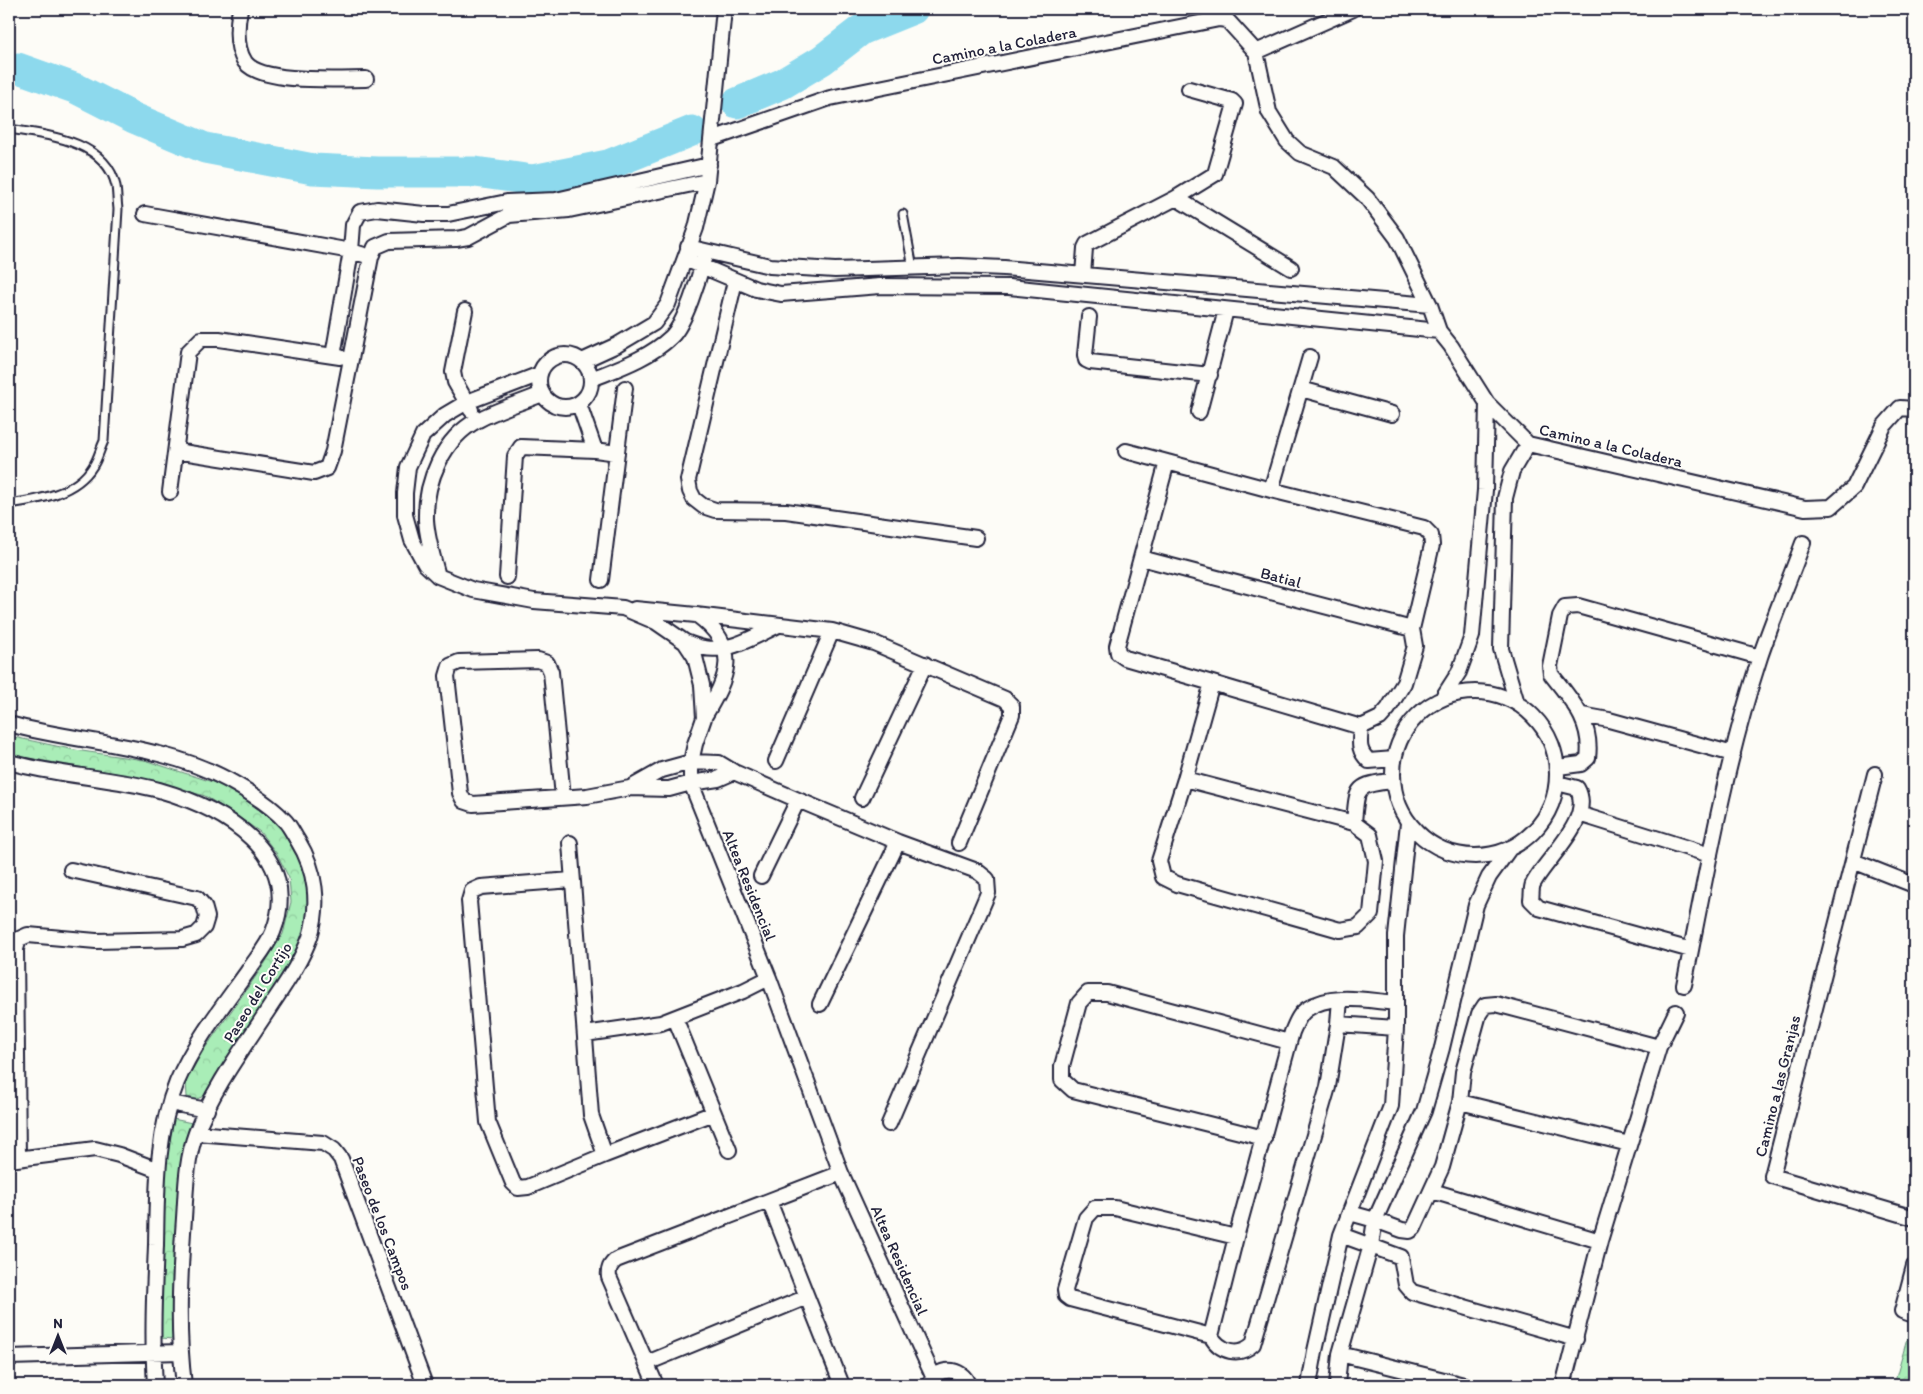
<svg xmlns="http://www.w3.org/2000/svg" width="1923" height="1394" viewBox="0 0 1923 1394" font-family="Itim,sans-serif">
<defs>
<pattern id="forest-crowns" width="20" height="18" patternUnits="userSpaceOnUse" patternTransform="scale(1.25)"><rect width="20" height="18" fill="#a9edb7"/><path d="M2 6a3 3 0 1 1 6 0M12 15a3 3 0 1 1 6 0" fill="none" stroke="#91cb9e"/></pattern>
</defs>
<rect width="100%" height="100%" fill="#fdfcf7"/>
<filter id="ink" filterUnits="userSpaceOnUse"><feTurbulence type="fractalNoise" baseFrequency=".02" numOctaves="2"/><feDisplacementMap in="SourceGraphic" scale="10" xChannelSelector="R" yChannelSelector="G"/><feConvolveMatrix kernelMatrix="1 2 1 2 8 2 1 2 1" color-interpolation-filters="sRGB"/></filter>
<g filter="url(#ink)">
<path fill="url(#forest-crowns)" stroke="#668879" d="M 9,736 L 75,750 L 144,760 L 228,787 L 279,825 L 302,865 L 309,898 L 303,937 L 286,970 L 208,1094 L 197,1099 L 187,1097 L 186,1081 L 203,1051 L 263,966 L 283,934 L 291,902 L 289,878 L 277,854 L 260,832 L 240,818 L 205,796 L 138,777 L 9,755 Z
M 173,1119 L 192,1123 L 180,1166 L 173,1284 L 173,1339 L 161,1338 L 165,1173 Z
M 1911,1325 L 1914,1326 L 1914,1385 L 1894,1385 Z"/>
<g fill="none" stroke-linecap="round" stroke-linejoin="round">
<path stroke="#8dd9ed" stroke-width="31" d="M 9,71 L 18,68 L 77,89 L 134,118 L 205,148 L 313,169 L 377,172 L 475,172 L 533,180 L 608,165 L 692,131
M 737,103 L 782,84 L 822,60 L 861,30 L 913,9"/>
<g stroke="#22223b" stroke-width="11">
<path id="service" d="M 9,129 C 46,135 106,140 116,186 C 117,193 117,201 118,209 L 104,441 C 100,449 98,459 93,466 C 76,494 38,500 9,504
M 903,214 L 913,268"/>
</g>
<g stroke="#22223b" stroke-width="18">
<path id="minor" d="M 240,9 C 237,25 235,47 245,62 C 261,84 340,79 366,79
M 1256,52 L 1353,9
M 712,139 L 830,98 L 1219,19 L 1227,20 L 1256,52 L 1269,112 L 1287,141 L 1300,153 L 1334,167 L 1367,198 L 1397,238 L 1430,305 L 1439,331 L 1451,346 L 1487,403 L 1528,444 L 1805,508 L 1831,507 L 1854,487 L 1884,426 L 1900,408 L 1914,409
M 1176,198 L 1291,268
M 145,214 L 351,251 L 371,257
M 688,247 L 770,266 L 835,270 L 959,266 L 1004,268 L 1430,305
M 685,259 L 756,289 L 781,294 L 880,286 L 1009,287 L 1439,331
M 1083,275 L 1085,248 L 1087,244 L 1176,198 L 1215,174 L 1235,104 L 1232,101 L 1189,89
M 735,281 L 688,480 L 690,491 L 694,499 L 703,506 L 715,510 L 786,511 L 976,538
M 465,311 L 453,372 L 455,382 L 471,410
M 1089,317 L 1085,355 L 1086,360 L 1090,362 L 1210,375
M539 381a26 26 0 1 1 52 0a26 26 0 1 1-52 0Z
M 333,356 L 351,251 L 353,225 L 360,212 L 377,209 L 424,214 L 448,214 L 507,202 L 556,200 L 709,165
M 582,361 L 617,345 L 654,323 L 668,304 L 696,228 L 707,181 L 724,9
M 540,374 L 467,402 L 445,415 L 423,435 L 408,467 L 405,493 L 405,515 L 412,540 L 425,564 L 438,576 L 473,590 L 534,601 L 623,608 L 656,622 L 685,642 L 695,657 L 702,685 L 704,718 L 695,744 L 691,762 L 691,783 L 769,978 L 841,1173 L 933,1376
M 592,379 C 619,368 649,358 671,337 C 685,324 699,278 704,259
M 1301,389 L 1392,414
M 579,404 L 595,450
M 1199,412 L 1226,310
M 176,451 L 314,473 L 327,468 L 333,451 L 371,257 L 375,247 L 389,241 L 456,239 L 468,237 L 509,215 L 569,210 L 707,181
M 1126,451 L 1271,490 L 1424,528 L 1431,535 L 1432,545 L 1412,629 L 1415,646 L 1404,683 L 1388,709 L 1380,718 L 1361,727 L 1212,683 L 1185,779 L 1159,861 L 1163,877 L 1177,884 L 1340,930 L 1358,927 L 1371,914 L 1376,861 L 1370,835 L 1354,823 L 1185,779
M 1167,462 L 1117,646 L 1118,653 L 1125,658 L 1212,683
M 1271,490 L 1310,357
M 170,492 L 188,352 L 201,339 L 219,339 L 340,357
M 1141,558 L 1412,629
M 438,576 C 433,558 427,538 426,520 C 425,482 443,438 478,420 C 498,409 521,403 542,394
M 507,577 L 515,456 L 521,447 L 595,450 L 617,453
M 601,580 L 625,388
M 635,609 L 696,615 L 832,631 L 874,643 L 1005,699 L 1012,706 L 1012,715 L 959,843
M 697,615 C 742,648 728,677 704,717
M 685,642 C 691,644 697,647 704,648 C 730,653 757,635 779,625
M1393 774a82 82 0 1 1 164 0a82 82 0 1 1-164 0Z
M 1443,697 L 1459,672 L 1472,636 L 1485,490 L 1487,403
M 1517,703 L 1501,649 L 1505,498 L 1512,471 L 1528,444
M 1582,715 L 1609,720 L 1733,754
M 9,724 C 81,744 160,743 228,780 C 248,791 271,805 286,822 C 291,828 294,835 298,841 C 316,870 320,904 310,937 C 301,962 286,983 272,1004 C 245,1046 214,1086 196,1133 C 186,1160 186,1189 184,1218 C 180,1274 177,1330 184,1385
M 1361,727 C 1360,742 1357,750 1369,761 L 1394,759
M 776,761 L 832,631
M 9,762 C 58,776 110,777 159,790 C 222,808 304,853 273,932 C 268,945 256,959 248,971 C 223,1006 194,1042 177,1082 C 156,1133 157,1190 156,1245 C 154,1292 152,1338 155,1385
M 1558,767 L 1581,764 L 1588,758 C 1593,722 1571,700 1551,674 L 1550,666 L 1560,616 L 1565,607 L 1578,606 L 1760,657
M 1875,774 L 1772,1176 L 1914,1218
M 1557,783 L 1577,788 C 1595,819 1545,859 1533,884 C 1531,888 1532,895 1531,900 L 1539,908 L 1691,950 C 1710,852 1729,752 1760,657 C 1773,619 1789,581 1803,543
M 630,788 L 662,770 L 691,762 L 719,763 L 734,772 L 798,800 L 898,842 L 977,871 L 987,879 L 988,893 L 889,1124
M 563,797 L 551,672 L 547,663 L 538,660 L 459,662 L 450,666 L 447,676 L 460,793 L 464,801 L 473,804 L 587,796 L 630,788 L 669,789 L 691,783 L 718,779 L 734,772
M 862,798 L 925,664
M 1579,814 L 1710,855
M 1354,823 C 1357,787 1355,785 1392,781
M 570,843 L 591,1115 L 605,1155
M 1853,861 L 1914,885
M 761,876 L 798,800
M 572,880 L 481,887 L 472,891 L 469,901 L 488,1122 L 513,1183 L 518,1188 L 528,1187 L 605,1155 L 714,1113
M 1684,985 L 1691,950
M 1340,999 L 1338,1024 L 1328,1087 L 1253,1344 C 1239,1357 1220,1352 1211,1336 L 1236,1237 L 1292,1032 C 1296,1023 1299,1014 1307,1009 C 1331,992 1369,1001 1396,1003
M 820,1004 L 898,842
M 675,1018 L 729,1150
M 1338,1024 L 1396,1028
M 585,1034 L 661,1023 L 743,991 L 769,978
M 1460,1102 L 1629,1144
M 170,1103 L 207,1110
M 196,1133 L 323,1143 L 334,1150 L 341,1159 L 425,1385
M 1264,1138 L 1073,1090 L 1062,1080 L 1062,1066 L 1079,1003 L 1088,993 L 1107,993 L 1289,1042
M 18,1159 L 16,949 L 19,939 L 28,935 L 96,941 L 182,939 L 196,935 L 204,927 L 207,917 L 204,906 L 197,898 L 71,870
M 9,1160 L 95,1149 L 119,1155 L 158,1170
M 1432,1191 L 1600,1241
M 769,1201 L 842,1385
M 1350,1213 L 1375,1220 L 1402,1230 L 1410,1231 L 1414,1228 L 1442,1167 L 1460,1102 L 1463,1072 L 1479,1014 L 1485,1005 L 1496,1004 L 1659,1047
M 1341,1235 L 1401,1257 L 1406,1285 L 1412,1292 L 1576,1339
M 1914,1266 L 1902,1311 L 1914,1315
M 1211,1336 L 1070,1299 L 1066,1296 L 1065,1290 L 1086,1218 L 1095,1208 L 1115,1208 L 1236,1237
M 1340,1354 L 1464,1385
M 9,1357 L 180,1352
M 647,1363 L 807,1297
M 1565,1378 L 1600,1241 L 1659,1047 L 1676,1012
M 656,1385 L 609,1277 C 608,1269 610,1265 616,1260 L 841,1173
M 930,1385 C 935,1366 963,1366 968,1385
M 1309,1385 L 1315,1351 L 1341,1235 L 1391,1106 L 1396,1028 L 1396,936 L 1408,823
M 1337,1385 L 1340,1354 L 1371,1245 L 1375,1220 L 1424,1111 L 1442,1048 L 1476,905 L 1489,877 L 1510,848"/>
</g>
<use href="#service" stroke="#fdfcf7" stroke-width="7"/>
<use href="#minor" stroke="#fdfcf7" stroke-width="14"/>
</g>
</g>
<g text-anchor="middle" stroke-width="4" stroke-linejoin="round" paint-order="stroke">
<g font-size="16" fill="#22223b" stroke="#fdfcf7">
<text transform="translate(1004 45) rotate(-11)" y="6">Camino a la Coladera</text>
<text transform="translate(1611 445) rotate(13)" y="6">Camino a la Coladera</text>
<text transform="translate(1281 577) rotate(15)" y="6">Batial</text>
<text transform="translate(750 885) rotate(68)" y="6">Altea Residencial</text>
<text transform="translate(257 992) rotate(-58)" y="6">Paseo del Cortijo</text>
<text transform="translate(1777 1086) rotate(-76)" y="6">Camino a las Granjas</text>
<text transform="translate(383 1223) rotate(69)" y="6">Paseo de los Campos</text>
<text transform="translate(900 1260) rotate(66)" y="6">Altea Residencial</text>
</g>
</g>
<rect width="1923" height="1394" fill="none" stroke="#fdfcf7" stroke-width="30"/>
<rect x="15" y="15" width="1893" height="1364" fill="none" stroke="#22223b" stroke-width="2" filter="url(#ink)"/>
<g transform="translate(58 1336)" stroke="#fdfcf7" stroke-width="4" paint-order="stroke">
<path d="M0-4L9 19L0 12L-9 19Z" fill="#22223b"/>
<text y="-8" font-size="14" font-weight="bold" text-anchor="middle" fill="#22223b">N</text>
</g>
</svg>
